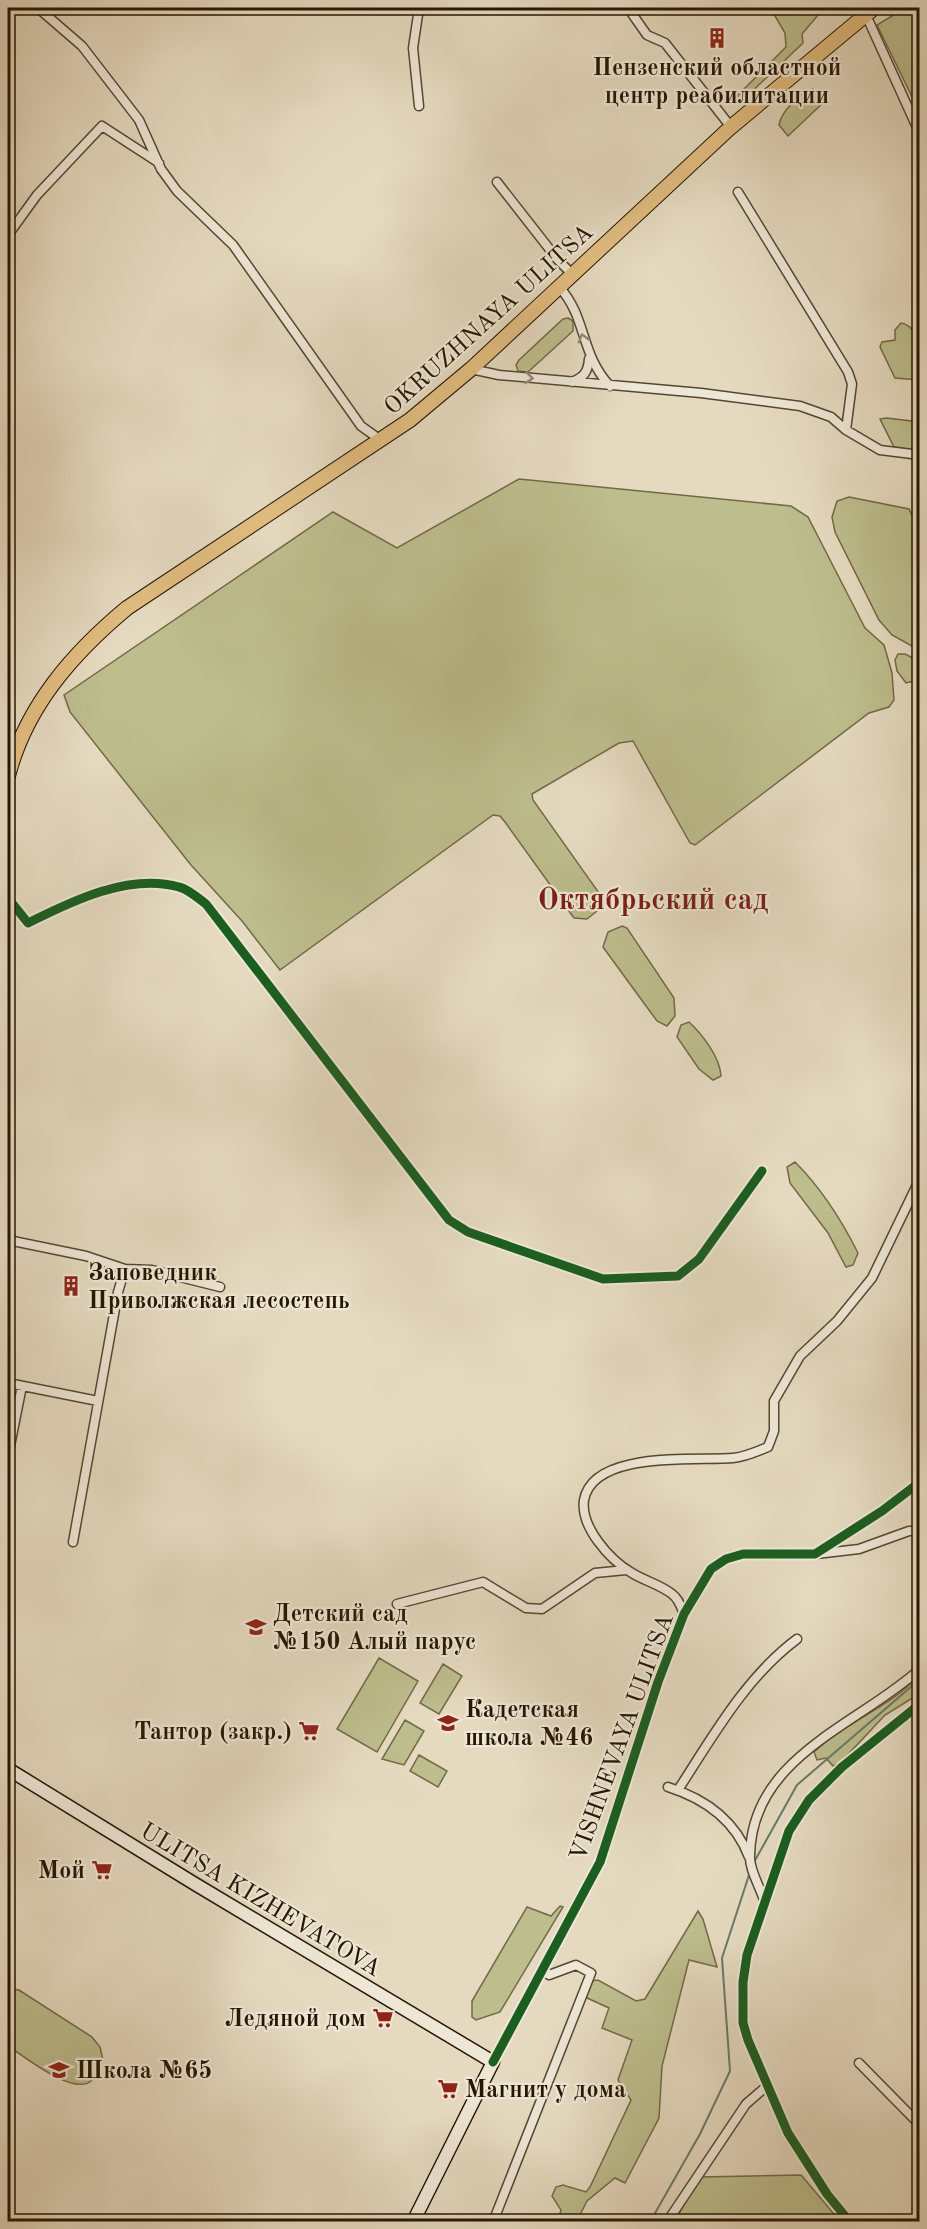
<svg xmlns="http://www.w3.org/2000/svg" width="927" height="2229" viewBox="0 0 927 2229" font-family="'Old Standard TT',serif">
<rect width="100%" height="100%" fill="#e5dac0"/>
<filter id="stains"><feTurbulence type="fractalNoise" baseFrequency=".00333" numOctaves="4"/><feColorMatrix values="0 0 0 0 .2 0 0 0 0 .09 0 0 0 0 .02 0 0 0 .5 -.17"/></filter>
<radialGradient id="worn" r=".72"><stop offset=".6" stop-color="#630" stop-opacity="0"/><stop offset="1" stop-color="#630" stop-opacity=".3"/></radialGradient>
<path fill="#bdbd8d" stroke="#726946" stroke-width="1.5" d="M 773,8 L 824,8 L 802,34 L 803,43 L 742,101 L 737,96 L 786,47 L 785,33 L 772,11 Z
M 905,8 L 919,8 L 919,111 L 877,25 Z
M 813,89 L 825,101 L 788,136 L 779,125 C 781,112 800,92 813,89 Z
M 568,318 L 573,321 L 573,331 L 528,372 L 518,371 L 516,365 L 519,360 L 563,319 Z
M 901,323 C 923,327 920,363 919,380 L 895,378 L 880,347 L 882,342 L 895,340 L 895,330 Z
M 887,418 L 919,422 L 919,451 L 894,447 L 880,419 Z
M 519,479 L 791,506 L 808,517 L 865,628 L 884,645 L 892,673 L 894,700 L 889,707 L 869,713 L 695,845 L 690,843 L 633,741 L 619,743 L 532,794 L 533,800 L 599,893 L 603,906 L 587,919 L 574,918 L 505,822 L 500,816 L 493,815 L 280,970 L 242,921 L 191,865 L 70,712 L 64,695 L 333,512 L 397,548 Z
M 849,497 L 909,509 L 919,531 L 919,650 L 892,635 L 879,620 L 835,532 L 832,517 L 837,501 Z
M 898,654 L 905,654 L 919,661 L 919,680 L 906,683 L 897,671 L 895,660 Z
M 622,926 L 627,928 L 674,998 L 675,1016 L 667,1026 L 657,1021 L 603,947 L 608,932 Z
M 689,1022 C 702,1034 720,1057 721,1076 L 713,1080 L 699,1069 L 677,1037 L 681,1025 Z
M 795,1162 C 822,1189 841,1219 858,1253 L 853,1265 L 846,1267 L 828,1233 L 790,1183 L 787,1167 Z
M 379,1658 L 418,1681 L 377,1752 L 337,1729 Z
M 443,1664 L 462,1676 L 439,1714 L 420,1703 Z
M 919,1675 L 919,1694 L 885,1715 L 840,1763 L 833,1766 L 826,1758 L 817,1760 L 814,1752 C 846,1721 890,1708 919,1675 Z
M 405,1720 L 424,1731 L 404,1765 L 382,1759 Z
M 419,1755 L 447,1771 L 438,1787 L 410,1771 Z
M 560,1906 L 563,1907 L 500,2012 L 476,2020 L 472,2017 L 472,2001 L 527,1907 L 551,1916 Z
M 698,1911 L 703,1919 L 717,1967 L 689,1960 L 662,2066 L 659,2118 L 625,2183 L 615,2178 L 587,2201 L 577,2221 L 558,2221 L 561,2210 L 552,2196 L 556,2187 L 563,2185 L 586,2192 L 590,2187 L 631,2100 L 618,2080 L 632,2040 L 602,2028 L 609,2008 L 585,1997 L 591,1981 L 598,1980 L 636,2001 L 645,1999 Z
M 8,1988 L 19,1990 L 92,2037 L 100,2047 L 103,2060 C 100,2066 97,2076 91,2081 C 73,2096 25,2057 8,2046 Z
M 801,2175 L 840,2221 L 674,2222 L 700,2177 Z"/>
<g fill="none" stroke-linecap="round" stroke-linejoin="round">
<path stroke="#69796a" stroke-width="2" d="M 753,1864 L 797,1785 L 920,1679
M 650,2222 L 700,2134 L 730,2071 L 722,1958 L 750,1872"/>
<g stroke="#564630" stroke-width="11">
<path id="street" d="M 38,8 L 82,46 L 139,120 L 161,169 L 177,191 L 233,245 L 361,426 L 382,441
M 419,8 L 413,48 L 419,106
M 628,8 L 647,35 L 665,43 L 731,127
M 866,15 L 920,134
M 497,182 L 558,260 L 573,275
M 738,192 L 848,372 L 852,384 L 846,430
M 8,235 L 37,195 L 102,126 L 159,163
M 560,288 C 587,318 580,354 610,386
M 471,369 L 499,375 L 701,393 L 800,406 L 831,417 L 846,430 L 880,450 L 920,455
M 572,382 C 584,377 588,372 589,359
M 8,898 L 28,923 C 72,901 129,873 179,887 C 188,889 198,898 206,904 L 449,1220 L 468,1232 L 603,1279 L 678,1276 L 699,1259 L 762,1171
M 8,1240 L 86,1256 L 125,1269 L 152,1270 L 220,1287
M 8,1383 L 98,1401
M 8,1456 L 22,1386
M 73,1542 L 118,1292 L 125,1269
M 816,1554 L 859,1549 L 909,1531 L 920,1531
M 397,1604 L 483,1582 L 526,1608 L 542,1609 L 595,1573 L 626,1570
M 684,1614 C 681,1607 679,1599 672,1594 C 661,1585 645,1581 632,1573 C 610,1560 580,1527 584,1500 C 593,1450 696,1461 733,1458 C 745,1457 756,1452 768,1447 L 774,1431 L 774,1401 L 800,1356 L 837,1321 L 872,1278 L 916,1187
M 668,1787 C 706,1799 735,1820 749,1857
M 678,1790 C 713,1736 746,1677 797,1639
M 764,1900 C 760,1887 749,1869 750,1856 C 751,1757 858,1725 920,1669
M 493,2062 L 600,1862 L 658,1682 L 684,1614 L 711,1569 L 726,1559 L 743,1554 L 815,1554 L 882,1511 L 920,1482
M 859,2063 L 920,2125
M 493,2222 L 591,1973 L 576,1965 L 549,1975 L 542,1970
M 667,2222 L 746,2104 L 768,2085
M 850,2222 L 827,2194 L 788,2133 L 748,2040 L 743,2023 L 743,1982 L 747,1955 L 789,1831 L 809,1800 L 842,1767 L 920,1704"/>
</g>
<g stroke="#261500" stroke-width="15">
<path id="secondary" d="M 8,1769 L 195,1884 L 493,2062 L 413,2222"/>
</g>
<g stroke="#261500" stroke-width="16">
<path id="primary" d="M 8,776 C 26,706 73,653 127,608 L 410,420 L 471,369 L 731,127 L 874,8"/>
</g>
<use href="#street" stroke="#eee7d6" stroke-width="8"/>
<use href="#secondary" stroke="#eee7d6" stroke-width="12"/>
<use href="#primary" stroke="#e2bd80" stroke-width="14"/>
<g stroke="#eee7d6" stroke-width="13">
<path id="cycleway" d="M 8,898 L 28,923 C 72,901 129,873 179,887 C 188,889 198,898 206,904 L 449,1220 L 468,1232 L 603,1279 L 678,1276 L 699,1259 L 762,1171
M 493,2062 L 600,1862 L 658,1682 L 684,1614 L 711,1569 L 726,1559 L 743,1554 L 815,1554 L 882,1511 L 920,1482
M 850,2222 L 827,2194 L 788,2133 L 748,2040 L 743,2023 L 743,1982 L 747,1955 L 789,1831 L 809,1800 L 842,1767 L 920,1704"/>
</g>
<use href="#cycleway" stroke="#1b5e20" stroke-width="9"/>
</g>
<defs><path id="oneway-chevron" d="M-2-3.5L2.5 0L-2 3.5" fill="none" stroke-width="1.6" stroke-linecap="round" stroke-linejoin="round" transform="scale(1.5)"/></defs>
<g stroke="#948876">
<use href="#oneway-chevron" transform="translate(583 338) rotate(-106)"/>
<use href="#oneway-chevron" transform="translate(529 378) rotate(6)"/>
</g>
<defs>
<g id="building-bare" transform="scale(1.62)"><path d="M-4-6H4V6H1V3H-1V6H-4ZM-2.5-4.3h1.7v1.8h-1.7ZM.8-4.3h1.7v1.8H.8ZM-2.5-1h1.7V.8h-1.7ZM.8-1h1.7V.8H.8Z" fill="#8f2418" stroke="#eee7d6" stroke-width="2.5" paint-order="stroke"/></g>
<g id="school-bare" transform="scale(1.62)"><path d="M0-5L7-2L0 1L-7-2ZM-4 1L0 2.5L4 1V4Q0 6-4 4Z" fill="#8f2418" stroke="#eee7d6" stroke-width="2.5" paint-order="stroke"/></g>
<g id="supermarket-bare" transform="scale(1.62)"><path d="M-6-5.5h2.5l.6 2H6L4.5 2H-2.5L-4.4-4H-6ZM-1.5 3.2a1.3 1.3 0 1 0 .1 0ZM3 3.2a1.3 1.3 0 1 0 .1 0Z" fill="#8f2418" stroke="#eee7d6" stroke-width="2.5" paint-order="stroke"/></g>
</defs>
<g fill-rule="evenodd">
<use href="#building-bare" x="717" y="38"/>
<use href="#building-bare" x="71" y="1286"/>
<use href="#school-bare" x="256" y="1627"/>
<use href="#school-bare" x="448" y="1723"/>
<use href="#supermarket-bare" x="309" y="1731"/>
<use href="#supermarket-bare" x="102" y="1870"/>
<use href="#supermarket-bare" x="383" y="2018"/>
<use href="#school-bare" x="59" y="2070"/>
<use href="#supermarket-bare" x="448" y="2089"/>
</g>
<g text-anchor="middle" stroke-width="4.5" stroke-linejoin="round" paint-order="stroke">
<g font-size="24" font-weight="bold" fill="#261500" stroke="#eee7d6" text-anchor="start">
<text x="717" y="75" text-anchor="middle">Пензенский областной<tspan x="717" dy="28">центр реабилитации</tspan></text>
<text x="88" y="1280">Заповедник<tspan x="88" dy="28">Приволжская лесостепь</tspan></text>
<text x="273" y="1621">Детский сад<tspan x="273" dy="28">№150 Алый парус</tspan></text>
<text x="465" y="1717">Кадетская<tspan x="465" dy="28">школа №46</tspan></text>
<text x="292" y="1739" text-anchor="end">Тантор (закр.)</text>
<text x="85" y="1878" text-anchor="end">Мой</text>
<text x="366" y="2026" text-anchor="end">Ледяной дом</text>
<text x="76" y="2078">Школа №65</text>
<text x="465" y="2097">Магнит у дома</text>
</g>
<g font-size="24" fill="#261500" stroke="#eee7d6">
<text transform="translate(488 319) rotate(-42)" y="8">OKRUZHNAYA ULITSA</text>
<text transform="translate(621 1737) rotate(-70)" y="8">VISHNEVAYA ULITSA</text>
<text transform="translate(261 1899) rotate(31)" y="8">ULITSA KIZHEVATOVA</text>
</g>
<g font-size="30" font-weight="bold" fill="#7a1f14" stroke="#eee7d6">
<text x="653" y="909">Октябрьский сад</text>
</g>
</g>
<rect width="927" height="2229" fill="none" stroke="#e5dac0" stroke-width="30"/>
<rect x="9" y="9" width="909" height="2211" fill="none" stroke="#261500" stroke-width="3"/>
<rect x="15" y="15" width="897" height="2199" fill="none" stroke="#261500" stroke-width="1.5"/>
<rect width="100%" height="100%" filter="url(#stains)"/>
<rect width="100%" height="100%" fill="url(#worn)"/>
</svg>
